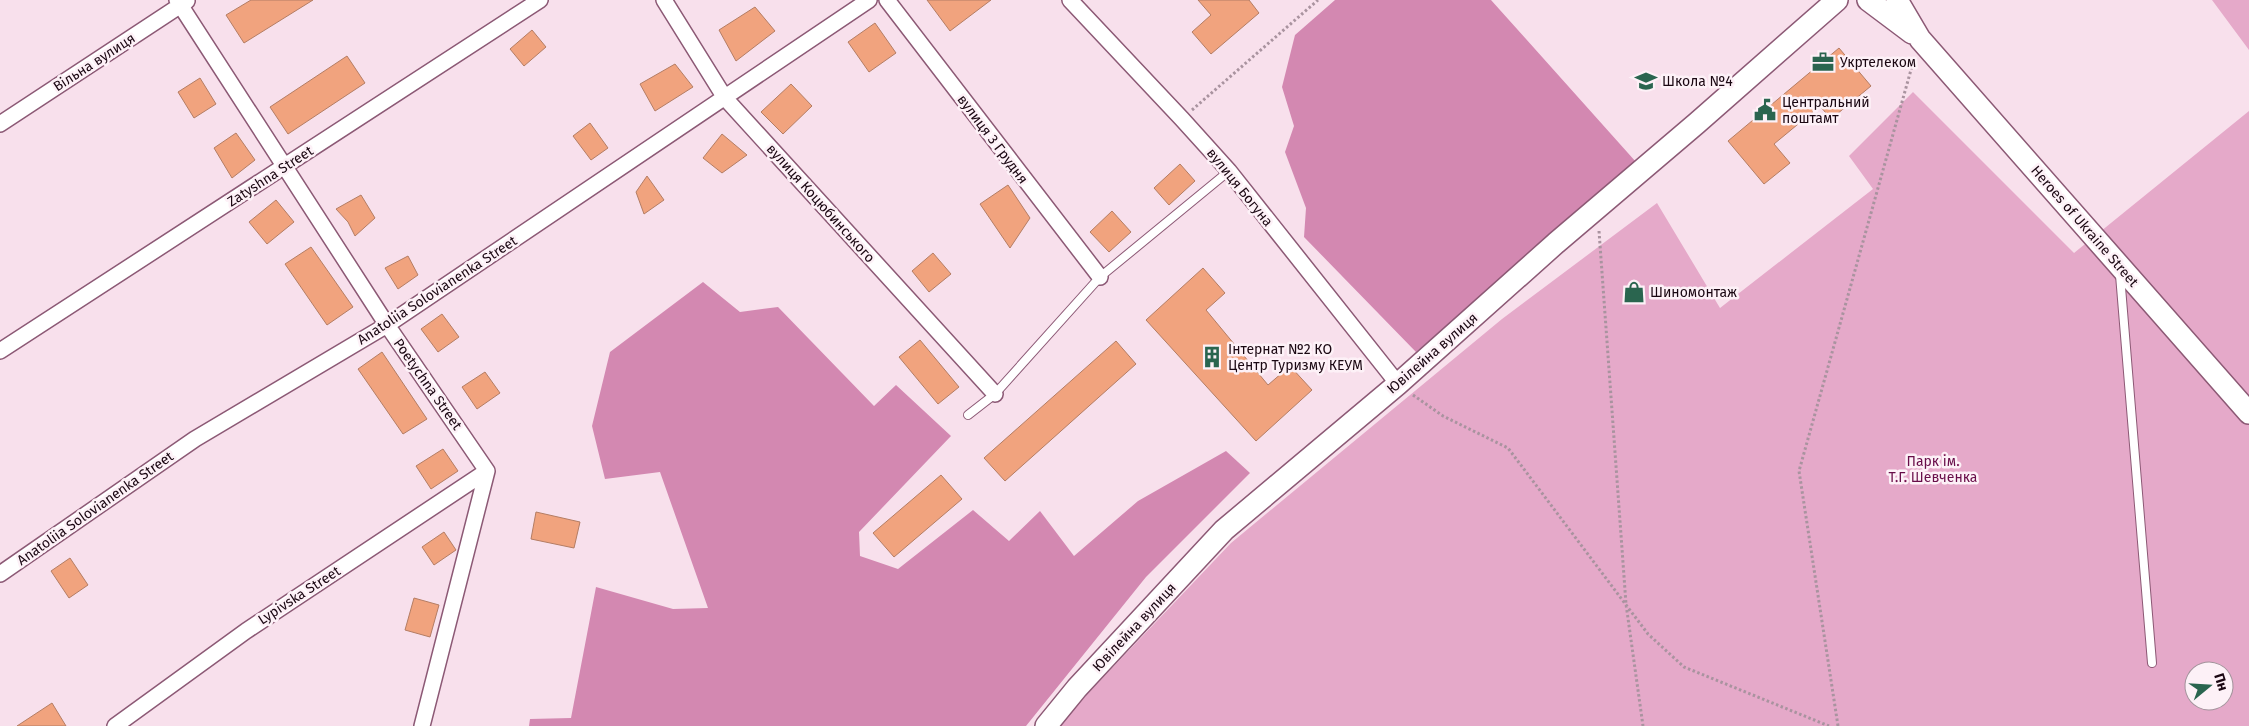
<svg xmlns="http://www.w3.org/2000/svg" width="2249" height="726" viewBox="0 0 2249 726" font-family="'Fira Sans',sans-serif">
<rect width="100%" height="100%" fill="#f8e0ec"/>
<path fill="#e5a9c9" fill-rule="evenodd" d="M 2212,0 L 2249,0 L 2249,50 Z
M 1913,92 L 2074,253 L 2249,111 L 2249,726 L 1057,726 L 1231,543 L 1502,319 L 1657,203 L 1720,308 L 1873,189 L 1849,156 ZM 2194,671 L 2224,671 L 2224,701 L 2194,701 Z"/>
<path fill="#d388b1" d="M 1335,0 L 1491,0 L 1636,162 L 1416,352 L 1304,237 L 1306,208 L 1285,152 L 1294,126 L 1282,87 L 1295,35 Z
M 703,282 L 740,312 L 778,307 L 874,406 L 896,385 L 951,436 L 859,532 L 860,556 L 898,569 L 973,510 L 1009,541 L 1040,511 L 1074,556 L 1138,501 L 1226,451 L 1250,473 L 1146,577 L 1026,726 L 529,726 L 530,719 L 571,718 L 596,587 L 673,609 L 708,608 L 660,472 L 605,479 L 592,426 L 610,352 Z"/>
<path fill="#f1a37e" stroke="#b47d64" d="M 251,0 L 313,0 L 244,43 L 226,15 Z
M 927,0 L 991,0 L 950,31 Z
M 1198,0 L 1249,0 L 1259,13 L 1211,54 L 1192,32 L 1211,15 Z
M 755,7 L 775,31 L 736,61 L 719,30 Z
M 875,23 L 896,53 L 869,72 L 848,42 Z
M 532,30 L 546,47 L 524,66 L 510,49 Z
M 1839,48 L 1871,86 L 1831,119 L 1820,106 L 1774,144 L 1790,163 L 1764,184 L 1728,141 Z
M 347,56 L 365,83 L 288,134 L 270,107 Z
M 675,64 L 693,87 L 655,111 L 640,84 Z
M 200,78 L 216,104 L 194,118 L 178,92 Z
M 791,84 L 812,106 L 783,134 L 761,112 Z
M 590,123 L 608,148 L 591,160 L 573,136 Z
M 236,133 L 255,160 L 232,178 L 214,148 Z
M 722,134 L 747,155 L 722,173 L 703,158 Z
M 1180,164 L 1195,181 L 1169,205 L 1154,188 Z
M 647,176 L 664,200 L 644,214 L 636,192 Z
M 1008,185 L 1030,218 L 1010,248 L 980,204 Z
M 361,195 L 375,218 L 355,236 L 348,222 L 336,209 Z
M 276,200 L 294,222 L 267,244 L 249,222 Z
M 1112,211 L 1131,232 L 1109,252 L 1090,232 Z
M 311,247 L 353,307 L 327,325 L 285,264 Z
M 933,253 L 951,274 L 929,292 L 912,271 Z
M 408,256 L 418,275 L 398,289 L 385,268 Z
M 1203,268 L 1225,293 L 1206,310 L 1268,385 L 1290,366 L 1312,390 L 1256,441 L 1146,320 Z
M 442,314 L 459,337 L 438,352 L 421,329 Z
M 920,340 L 959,387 L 938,404 L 899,357 Z
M 1116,341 L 1136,364 L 1005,481 L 984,458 Z
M 382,352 L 427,419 L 403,434 L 358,369 Z
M 485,372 L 500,393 L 477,409 L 462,387 Z
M 443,449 L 458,471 L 431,489 L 416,466 Z
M 941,475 L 962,499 L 894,557 L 873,533 Z
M 536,512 L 580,522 L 574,548 L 531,539 Z
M 444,532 L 456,550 L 434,565 L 422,547 Z
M 70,558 L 88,585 L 69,598 L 51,571 Z
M 414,598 L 439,605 L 430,637 L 405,630 Z
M 52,703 L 66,726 L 17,726 Z"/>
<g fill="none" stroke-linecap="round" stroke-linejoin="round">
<g stroke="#8c5975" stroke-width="10">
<path id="lane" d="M 2120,275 L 2152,663
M 968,415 L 995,394 L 1100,277 L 1229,171"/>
</g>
<g stroke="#8c5975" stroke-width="18">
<path id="street" d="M 177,0 L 387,325 L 487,471 L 422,726
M 664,0 L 725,98 L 995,394
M 887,0 L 1100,277
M 1070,0 L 1182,119 L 1229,171 L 1398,384
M 0,124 L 187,1
M 0,351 L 540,0
M 0,574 L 195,439 L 387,325 L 869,0
M 115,726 L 246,631 L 487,471"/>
</g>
<g stroke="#8c5975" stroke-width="24">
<path id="secondary" d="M 1868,0 L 1912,33
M 1897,0 L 1920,39 L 2249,413
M 1046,726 L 1077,688 L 1224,530 L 1398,384 L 1556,243 L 1697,123 L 1837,0"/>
</g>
<path stroke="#a9939f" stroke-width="3" stroke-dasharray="2.5 2.5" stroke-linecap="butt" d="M 1192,110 L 1318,0
M 1599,231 L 1626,604 L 1643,726
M 1413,395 L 1443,416 L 1508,448 L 1648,634 L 1684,667 L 1829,726
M 1838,726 L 1799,471 L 1914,59"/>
<use href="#lane" stroke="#fff" stroke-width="8"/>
<use href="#street" stroke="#fff" stroke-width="15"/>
<use href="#secondary" stroke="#fff" stroke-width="21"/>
</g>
<defs>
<g id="office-bare" transform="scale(1.725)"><path d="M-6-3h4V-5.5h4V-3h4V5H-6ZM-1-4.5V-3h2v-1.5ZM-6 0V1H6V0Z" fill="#2a654f" stroke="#fdf1f7" stroke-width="2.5" paint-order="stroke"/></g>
<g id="school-bare" transform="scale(1.725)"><path d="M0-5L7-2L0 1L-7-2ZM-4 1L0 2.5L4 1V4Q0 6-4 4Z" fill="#2a654f" stroke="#fdf1f7" stroke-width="2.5" paint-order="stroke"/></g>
<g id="civic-bare" transform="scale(1.725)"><path d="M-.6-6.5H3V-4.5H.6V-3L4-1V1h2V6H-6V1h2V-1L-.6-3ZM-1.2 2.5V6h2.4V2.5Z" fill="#2a654f" stroke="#fdf1f7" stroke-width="2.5" paint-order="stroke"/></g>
<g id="shop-bare" transform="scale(1.725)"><path d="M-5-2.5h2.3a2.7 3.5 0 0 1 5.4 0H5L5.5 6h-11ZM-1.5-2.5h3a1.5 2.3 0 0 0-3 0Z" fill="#2a654f" stroke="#fdf1f7" stroke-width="2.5" paint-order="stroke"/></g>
<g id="building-bare" transform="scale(1.725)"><path d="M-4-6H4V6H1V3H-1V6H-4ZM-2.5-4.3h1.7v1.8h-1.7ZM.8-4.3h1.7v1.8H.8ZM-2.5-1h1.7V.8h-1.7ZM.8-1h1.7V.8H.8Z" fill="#2a654f" stroke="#fdf1f7" stroke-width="2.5" paint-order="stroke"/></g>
</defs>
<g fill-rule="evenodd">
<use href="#office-bare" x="1823" y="62"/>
<use href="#school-bare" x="1646" y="81"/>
<use href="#civic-bare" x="1765" y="110"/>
<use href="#shop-bare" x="1634" y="292"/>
<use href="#building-bare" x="1212" y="357"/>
</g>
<g text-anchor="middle" stroke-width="5" stroke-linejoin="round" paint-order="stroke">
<g font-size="14" fill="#1a0712" stroke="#fdf1f7">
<text transform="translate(94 62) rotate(-33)" y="5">Вільна вулиця</text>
<text transform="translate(993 139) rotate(53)" y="5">вулиця 3 Грудня</text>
<text transform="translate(270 176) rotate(-33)" y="5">Zatyshna Street</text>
<text transform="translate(1240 187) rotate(51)" y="5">вулиця Богуна</text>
<text transform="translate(821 203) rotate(48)" y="5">вулиця Коцюбинського</text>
<text transform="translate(2085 226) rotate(49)" y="5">Heroes of Ukraine Street</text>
<text transform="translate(437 290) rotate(-33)" y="5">Anatoliia Solovianenka Street</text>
<text transform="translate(1432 353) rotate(-41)" y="5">Ювілейна вулиця</text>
<text transform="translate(428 384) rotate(55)" y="5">Poetychna Street</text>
<text transform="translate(95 508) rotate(-35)" y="5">Anatoliia Solovianenka Street</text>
<text transform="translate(299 595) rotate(-33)" y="5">Lypivska Street</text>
<text transform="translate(1134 627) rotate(-47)" y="5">Ювілейна вулиця</text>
</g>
<g font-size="14" fill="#1a0712" stroke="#fdf1f7" text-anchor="start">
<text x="1840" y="67">Укртелеком</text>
<text x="1662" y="86">Школа №4</text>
<text x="1782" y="107">Центральний<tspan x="1782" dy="16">поштамт</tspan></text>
<text x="1650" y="297">Шиномонтаж</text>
<text x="1228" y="354">Інтернат №2 КО<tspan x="1228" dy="16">Центр Туризму КЕУМ</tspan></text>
</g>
<g font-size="14" fill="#680d49" stroke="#fdf1f7">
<text x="1933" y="466">Парк ім.<tspan x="1933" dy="16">Т.Г. Шевченка</tspan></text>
</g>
</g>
<g transform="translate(2209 686) rotate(72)"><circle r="24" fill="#fdf1f7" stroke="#a2939b"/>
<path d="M0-4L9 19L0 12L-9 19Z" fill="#2a654f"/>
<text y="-8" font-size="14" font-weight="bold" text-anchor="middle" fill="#1a0712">Пн</text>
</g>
</svg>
